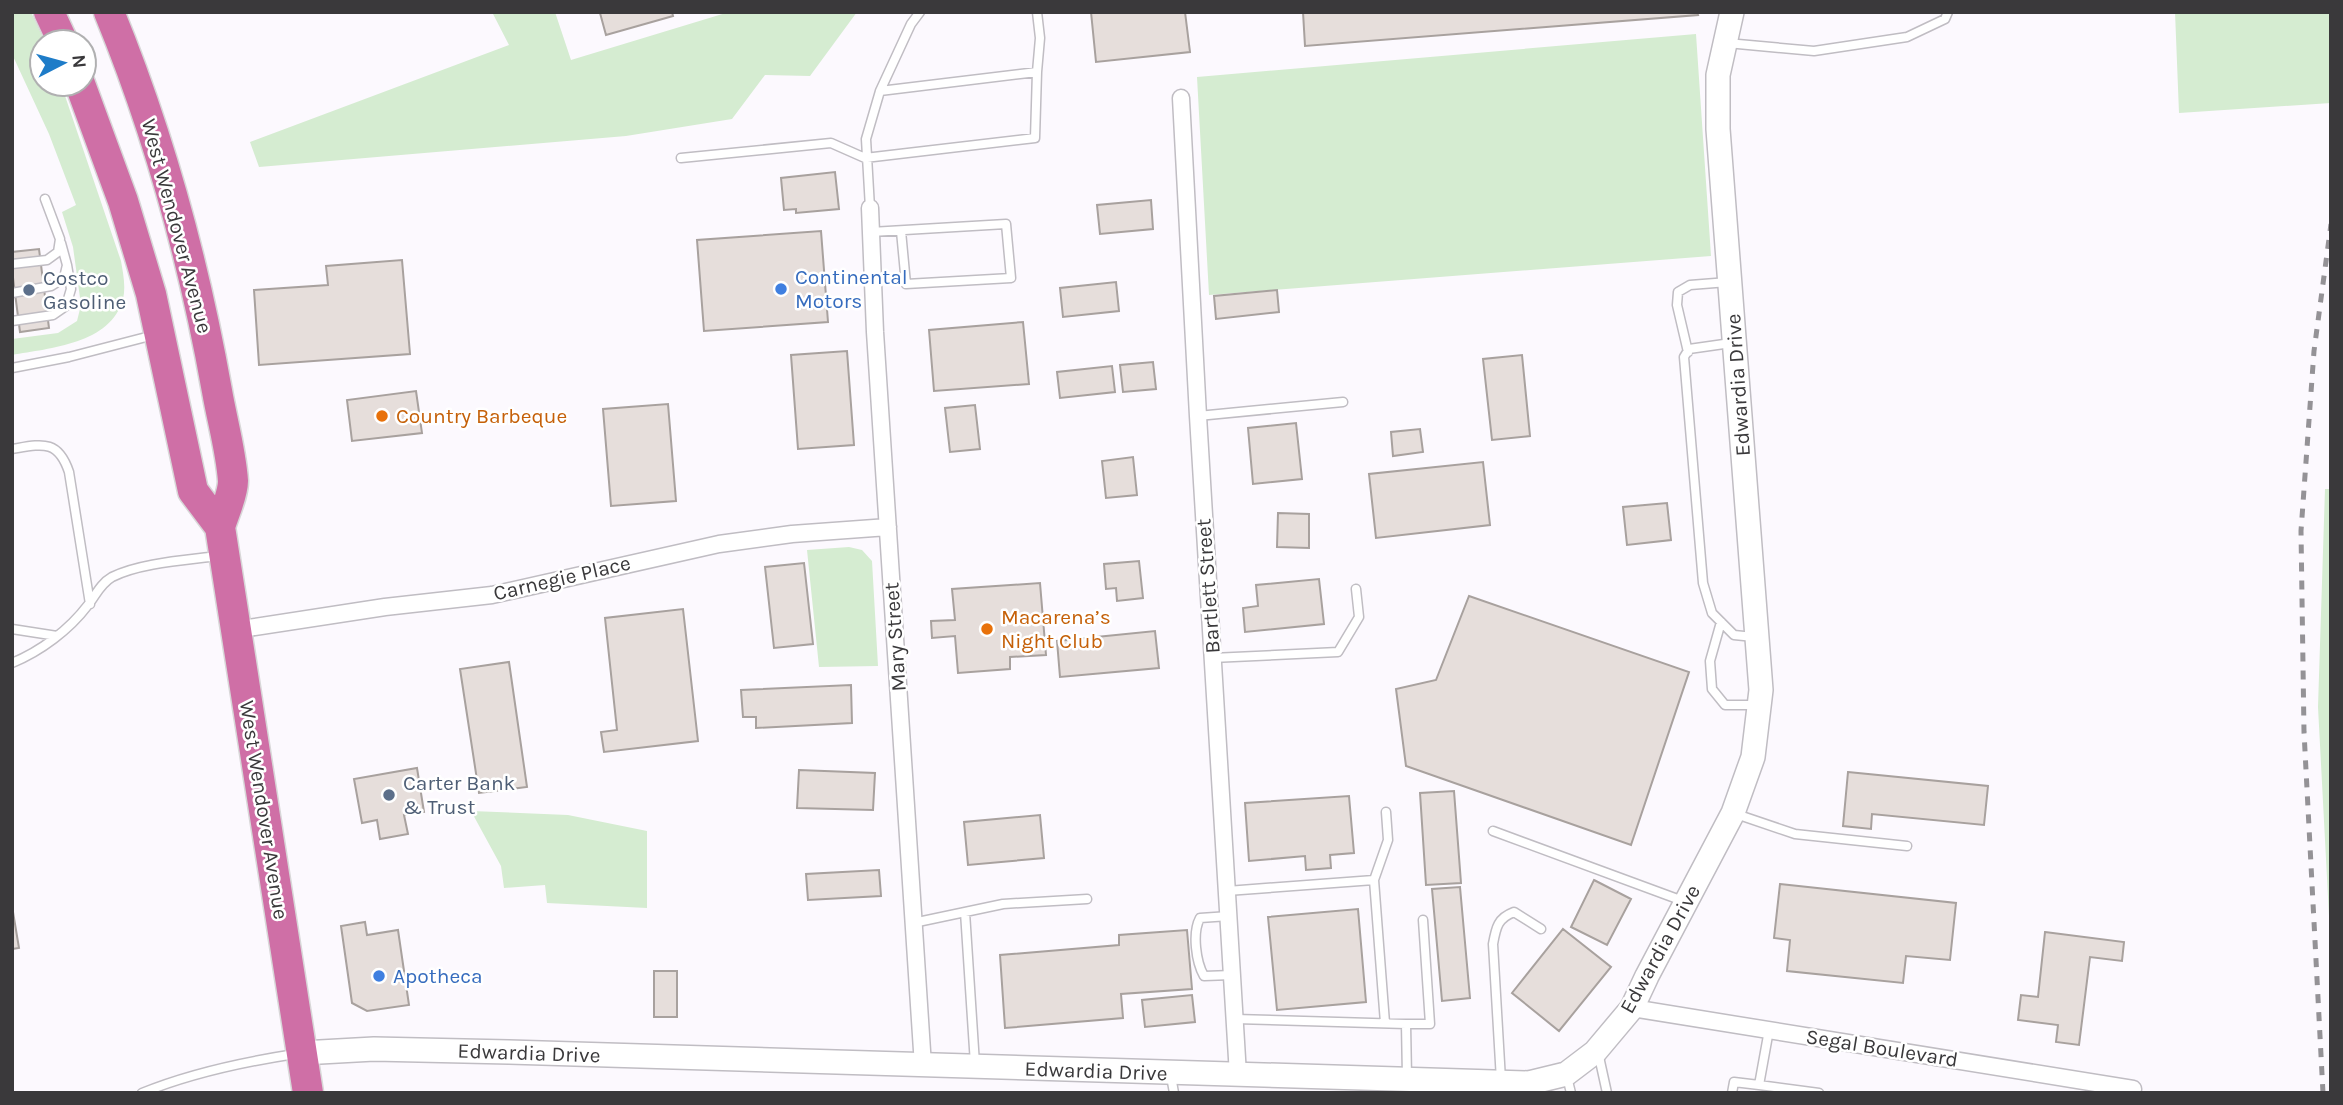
<svg xmlns="http://www.w3.org/2000/svg" width="2343" height="1105" viewBox="0 0 2343 1105" font-family="Karla,sans-serif">
<rect width="100%" height="100%" fill="#fcf9fe"/>
<path fill="#d5ecd1" d="M 12,12 L 31,12 L 45,42 L 42,42 L 42,84 L 61,84 L 121,261 C 123,273 126,286 123,299 C 111,344 50,348 12,355 L 12,339 L 58,333 L 77,321 L 81,305 L 73,247 L 62,212 L 76,205 L 49,134 L 12,54 Z
M 492,12 L 555,12 L 571,60 L 729,12 L 857,12 L 810,76 L 765,75 L 732,119 L 626,136 L 259,167 L 250,142 L 509,45 Z
M 2175,12 L 2331,12 L 2331,103 L 2179,113 Z
M 1696,34 L 1711,256 L 1209,295 L 1197,77 Z
M 2325,489 L 2331,489 L 2331,954 L 2318,707 Z
M 849,547 L 862,550 L 872,561 L 878,666 L 819,667 L 807,550 Z
M 471,811 L 568,815 L 647,831 L 647,908 L 547,903 L 545,885 L 504,888 L 501,866 Z"/>
<path fill="#e6dedb" stroke="#a8a19e" stroke-width="2" d="M 672,12 L 673,16 L 606,35 L 600,13 Z
M 1091,12 L 1185,12 L 1190,52 L 1096,62 Z
M 1303,12 L 1697,12 L 1698,15 L 1305,46 Z
M 835,172 L 839,209 L 796,213 L 796,209 L 784,210 L 781,178 Z
M 1151,200 L 1153,229 L 1100,234 L 1097,205 Z
M 821,231 L 828,322 L 704,331 L 697,240 Z
M 39,249 L 49,328 L 20,332 L 12,270 L 12,252 Z
M 402,260 L 410,354 L 259,365 L 254,290 L 328,285 L 326,266 Z
M 1116,282 L 1119,311 L 1063,317 L 1060,288 Z
M 1277,290 L 1279,312 L 1216,319 L 1214,296 Z
M 1023,322 L 1029,384 L 934,391 L 929,330 Z
M 847,351 L 854,445 L 798,449 L 791,355 Z
M 1522,355 L 1530,436 L 1492,440 L 1483,359 Z
M 1153,362 L 1156,389 L 1123,392 L 1120,365 Z
M 1112,366 L 1115,392 L 1060,398 L 1057,372 Z
M 416,391 L 422,433 L 352,441 L 347,400 Z
M 668,404 L 676,501 L 611,506 L 603,409 Z
M 975,405 L 980,449 L 950,452 L 945,408 Z
M 1296,423 L 1302,479 L 1253,484 L 1248,428 Z
M 1420,429 L 1423,452 L 1393,456 L 1391,432 Z
M 1133,457 L 1137,495 L 1106,498 L 1102,461 Z
M 1483,462 L 1490,525 L 1376,538 L 1369,474 Z
M 1667,503 L 1671,540 L 1627,545 L 1623,507 Z
M 1278,513 L 1309,514 L 1309,548 L 1277,547 Z
M 1139,561 L 1143,598 L 1117,601 L 1116,588 L 1106,589 L 1104,564 Z
M 804,563 L 813,644 L 774,648 L 765,567 Z
M 1319,579 L 1324,624 L 1245,632 L 1243,608 L 1258,606 L 1256,585 Z
M 1040,583 L 1046,655 L 1010,657 L 1010,669 L 958,673 L 955,636 L 932,638 L 931,621 L 955,620 L 952,589 Z
M 1469,596 L 1689,672 L 1631,845 L 1406,766 L 1396,689 L 1436,680 Z
M 683,609 L 698,741 L 604,752 L 601,732 L 617,730 L 605,618 Z
M 1155,631 L 1159,668 L 1060,677 L 1057,641 Z
M 509,662 L 527,787 L 479,793 L 460,669 Z
M 851,685 L 852,723 L 756,728 L 756,717 L 743,717 L 741,690 Z
M 417,768 L 424,812 L 404,815 L 408,834 L 380,839 L 377,820 L 362,823 L 354,779 Z
M 799,770 L 875,773 L 873,810 L 797,808 Z
M 1848,772 L 1988,786 L 1984,825 L 1872,814 L 1871,829 L 1843,826 Z
M 1454,791 L 1461,883 L 1426,885 L 1420,793 Z
M 1349,796 L 1354,853 L 1330,855 L 1331,868 L 1306,870 L 1305,856 L 1249,861 L 1245,803 Z
M 1040,815 L 1044,858 L 968,865 L 964,822 Z
M 879,870 L 881,896 L 808,900 L 806,874 Z
M 1594,880 L 1631,899 L 1607,945 L 1571,927 Z
M 1780,884 L 1956,903 L 1950,960 L 1906,956 L 1903,983 L 1787,971 L 1790,940 L 1774,938 Z
M 1460,887 L 1470,998 L 1442,1001 L 1432,889 Z
M 12,906 L 19,948 L 12,949 Z
M 1358,909 L 1366,1002 L 1277,1010 L 1268,917 Z
M 365,922 L 367,935 L 398,930 L 409,1005 L 367,1011 L 352,1003 L 341,926 Z
M 1563,929 L 1611,967 L 1559,1031 L 1512,993 Z
M 1187,930 L 1192,989 L 1121,994 L 1123,1018 L 1005,1028 L 1000,955 L 1119,945 L 1119,935 Z
M 2045,932 L 2124,942 L 2122,961 L 2090,957 L 2079,1045 L 2056,1042 L 2058,1025 L 2018,1020 L 2021,995 L 2038,997 Z
M 654,971 L 677,971 L 677,1017 L 654,1017 Z
M 1192,995 L 1195,1022 L 1145,1027 L 1142,1000 Z"/>
<g fill="none" stroke-linecap="round" stroke-linejoin="round">
<g stroke="#c0bdc3" stroke-width="11">
<path id="lane" d="M 1037,12 L 1040,38 L 1037,72
M 1727,43 L 1814,51 L 1907,37 L 1945,19 L 1948,12
M 880,91 L 911,24 L 920,12
M 681,158 L 831,143 L 865,158 L 1035,138 L 1037,72 L 880,91 L 866,139 L 870,208
M 871,232 L 1006,224 L 1011,278 L 906,284 L 901,231
M 12,264 L 47,260 L 58,252 L 60,239 L 45,199
M 12,293 L 51,286 L 64,278 L 67,265 L 61,243
M 12,321 L 53,315 L 66,306 L 71,289 L 67,265
M 1731,343 L 1689,349 L 1684,357 L 1703,583 L 1712,613 L 1734,635 L 1754,637
M 1688,352 L 1677,305 L 1678,292 L 1690,285 L 1728,282
M 12,368 L 69,357 L 154,335
M 1198,416 L 1343,402
M 12,449 C 42,444 58,439 69,472 L 90,604
M 1721,622 L 1710,661 L 1712,689 L 1725,705 L 1756,705
M 12,629 L 57,636
M 1212,658 L 1338,652 L 1359,617 L 1356,589
M 12,663 C 41,651 69,630 88,605 C 96,595 100,584 112,577 C 139,563 187,560 217,556
M 1736,814 L 1795,834 L 1907,846
M 1493,831 L 1683,901
M 1227,891 L 1374,880
M 965,912 L 975,1064
M 1229,916 L 1200,918 C 1192,933 1196,962 1204,976 L 1232,975
M 913,923 L 1003,904 L 1087,899
M 1235,1019 L 1406,1024 L 1407,1077
M 1385,1023 L 1374,880 L 1388,840 L 1386,812
M 1406,1024 L 1430,1024 L 1423,920
M 1598,1052 L 1607,1093
M 1171,1076 L 1174,1093
M 1567,1077 L 1571,1093
M 1501,1080 L 1493,944 C 1496,927 1498,918 1514,912 L 1541,929
M 1759,1085 L 1819,1093
M 142,1093 C 191,1073 243,1062 295,1054
M 1732,1093 L 1734,1082 L 1759,1085 L 1769,1030"/>
</g>
<g stroke="#c0bdc3" stroke-width="19">
<path id="street" d="M 1181,98 L 1198,416 L 1238,1075
M 870,208 L 875,332 L 923,1066
M 235,630 L 385,607 L 492,595 L 719,544 L 792,534 L 888,527
M 1632,1008 L 2133,1089"/>
</g>
<g stroke="#c0bdc3" stroke-width="26">
<path id="secondary" d="M 302,1053 L 374,1049 L 509,1052 L 1529,1083 L 1566,1074 L 1595,1052 L 1632,1008 L 1647,976 L 1733,813 L 1753,757 L 1761,690 L 1718,129 L 1718,75 L 1732,12"/>
</g>
<g stroke="#d8d7d8" stroke-width="33">
<path id="highway" d="M 49,12 L 63,42
M 109,12 C 159,134 194,262 217,391 C 222,420 231,451 233,481 C 233,495 224,513 220,527 L 308,1093
M 80,84 L 123,201 L 151,294 L 193,491 L 220,527"/>
</g>
<use href="#lane" stroke="#fff" stroke-width="8"/>
<use href="#street" stroke="#fff" stroke-width="16"/>
<use href="#secondary" stroke="#fff" stroke-width="23"/>
<use href="#highway" stroke="#cf6fa6" stroke-width="30"/>
<path stroke="#949296" stroke-width="5" stroke-dasharray="9 9" stroke-linecap="butt" d="M 2323,1093 L 2304,732 L 2301,531 L 2314,351 L 2331,224"/>
</g>
<g fill="#3f7fe0" stroke="#fff" stroke-width="2.5">
<circle cx="781" cy="289" r="7"/>
<circle cx="379" cy="976" r="7"/>
</g>
<g fill="#5c6f8a" stroke="#fff" stroke-width="2.5">
<circle cx="29" cy="290" r="7"/>
<circle cx="389" cy="795" r="7"/>
</g>
<g fill="#e8710a" stroke="#fff" stroke-width="2.5">
<circle cx="382" cy="416" r="7"/>
<circle cx="987" cy="629" r="7"/>
</g>
<g text-anchor="middle" stroke-width="5" stroke-linejoin="round" paint-order="stroke">
<g font-size="21" fill="#3a393b" stroke="#fff">
<text transform="translate(177 226) rotate(75)" y="7">West Wendover Avenue</text>
<text transform="translate(1738 385) rotate(-94)" y="7">Edwardia Drive</text>
<text transform="translate(562 578) rotate(-13)" y="7">Carnegie Place</text>
<text transform="translate(1208 586) rotate(-94)" y="7">Bartlett Street</text>
<text transform="translate(895 637) rotate(-94)" y="7">Mary Street</text>
<text transform="translate(264 810) rotate(81)" y="7">West Wendover Avenue</text>
<text transform="translate(1660 949) rotate(-61)" y="7">Edwardia Drive</text>
<text transform="translate(1882 1048) rotate(9)" y="7">Segal Boulevard</text>
<text transform="translate(529 1053) rotate(2)" y="7">Edwardia Drive</text>
<text transform="translate(1096 1071) rotate(2)" y="7">Edwardia Drive</text>
</g>
<g font-size="21" fill="#366cbe" stroke="#fff" text-anchor="start">
<text x="795" y="284">Continental<tspan x="795" dy="24">Motors</tspan></text>
<text x="393" y="983">Apotheca</text>
</g>
<g font-size="21" fill="#4e5e75" stroke="#fff" text-anchor="start">
<text x="43" y="285">Costco<tspan x="43" dy="24">Gasoline</tspan></text>
<text x="403" y="790">Carter Bank<tspan x="403" dy="24">&amp; Trust</tspan></text>
</g>
<g font-size="21" fill="#c56008" stroke="#fff" text-anchor="start">
<text x="396" y="423">Country Barbeque</text>
<text x="1001" y="624">Macarena’s<tspan x="1001" dy="24">Night Club</tspan></text>
</g>
</g>
<rect width="2343" height="1105" fill="none" stroke="#3a393b" stroke-width="28"/>
<g transform="translate(63 63) rotate(84)"><circle r="33" fill="#ffffff" stroke="#b0b0b1" stroke-width="2"/>
<path d="M0-5L12 26L0 18L-12 26Z" fill="#1e7cc8"/>
<text y="-10" font-size="19" font-weight="bold" text-anchor="middle" fill="#3a393b">N</text>
</g>
</svg>
